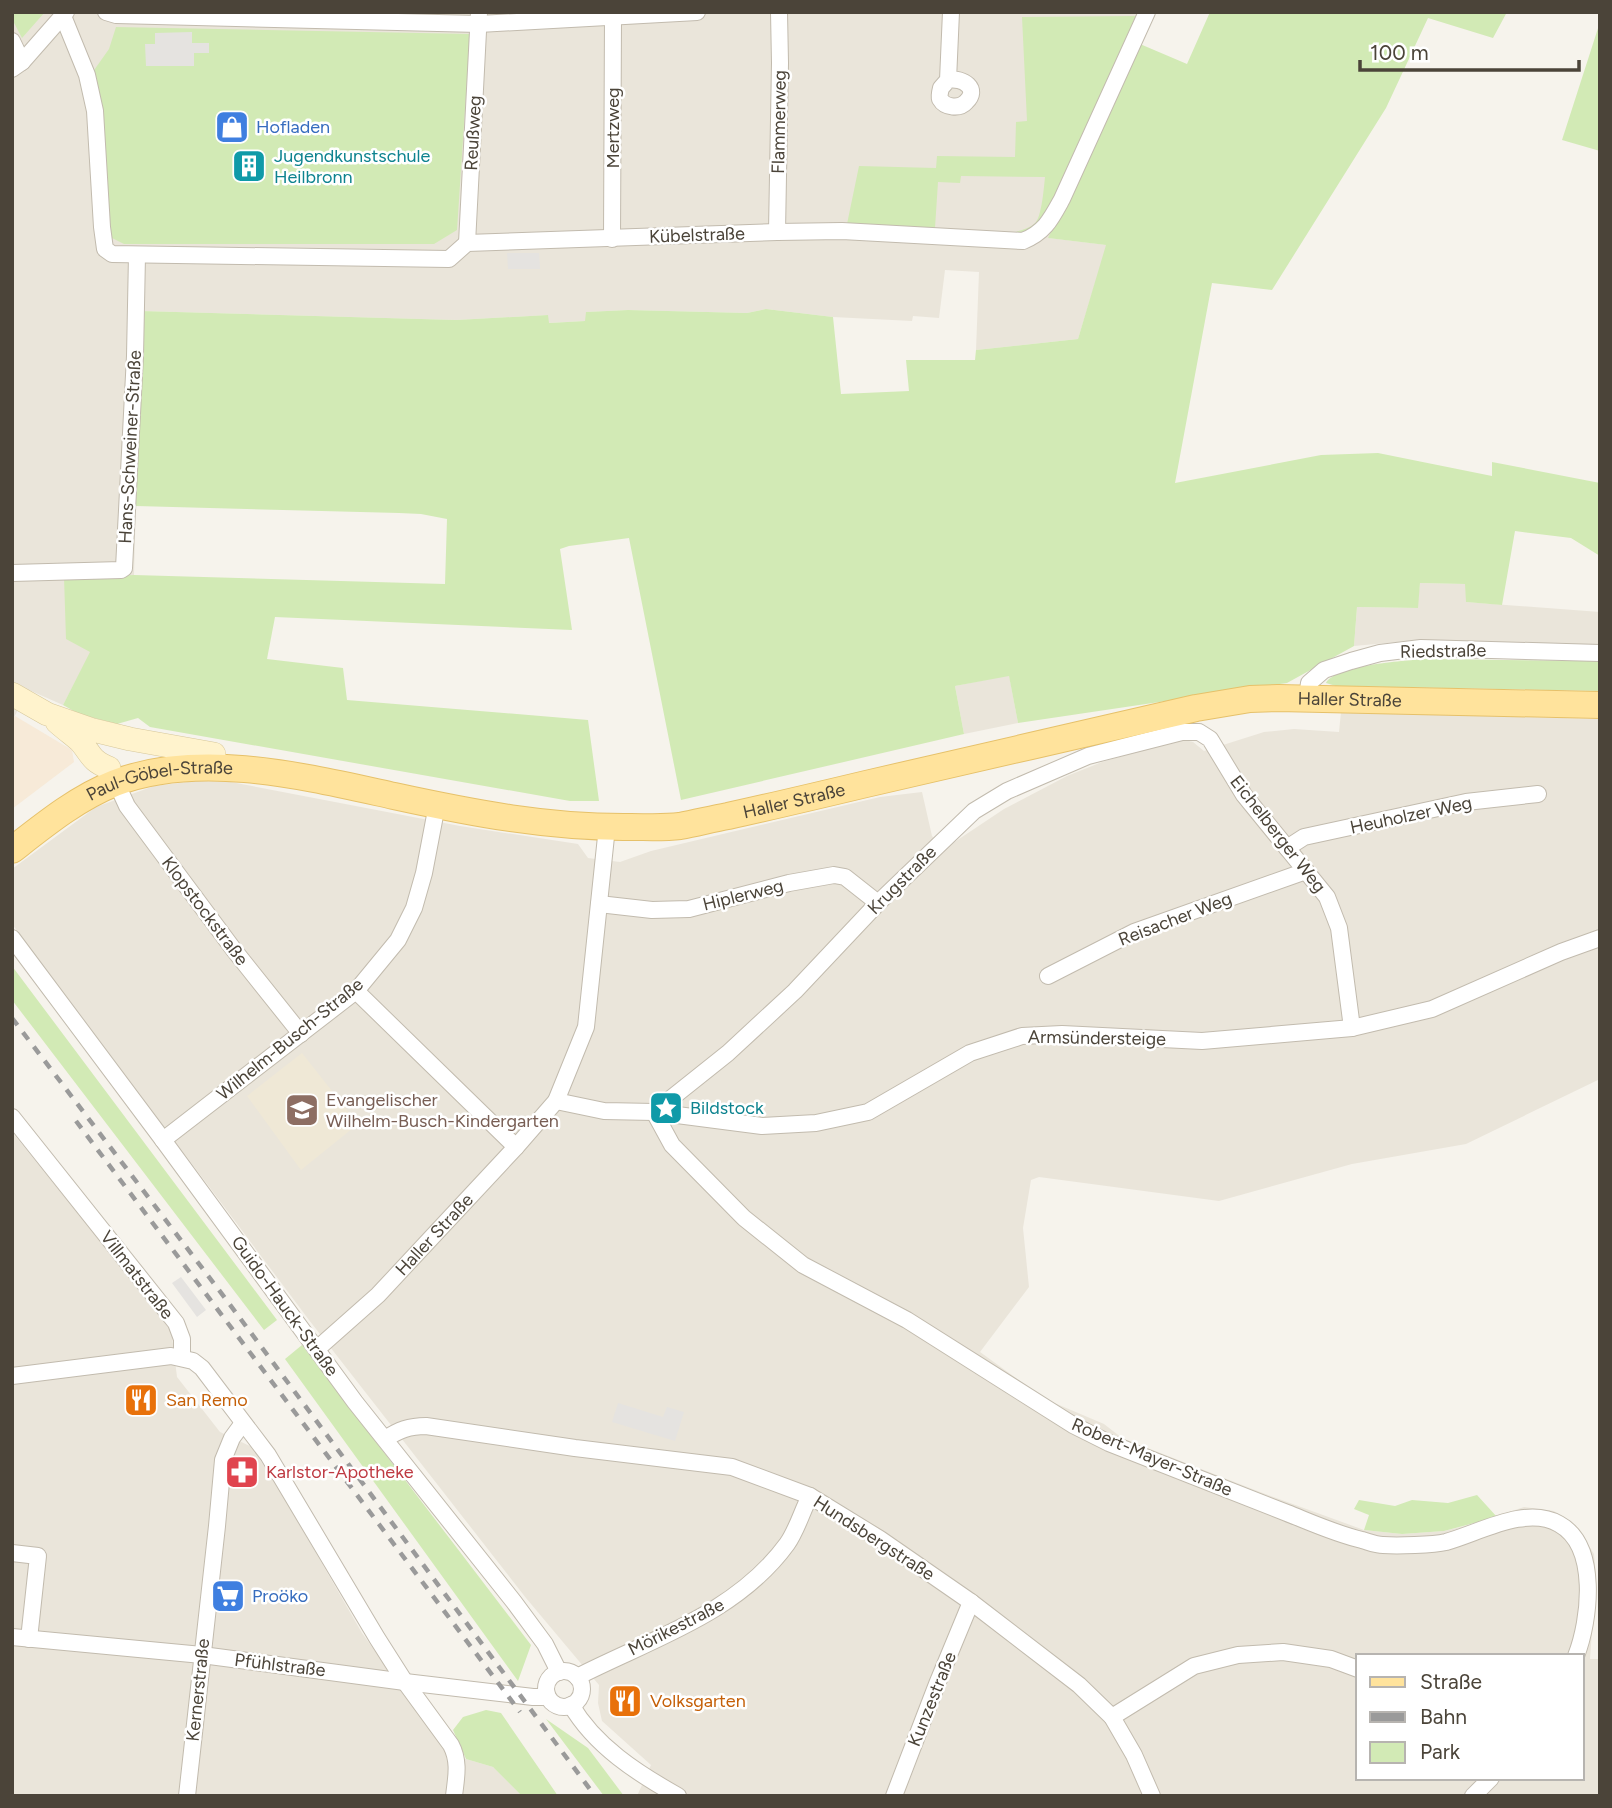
<svg xmlns="http://www.w3.org/2000/svg" width="1612" height="1808" viewBox="0 0 1612 1808" font-family="Figtree,sans-serif">
<rect width="100%" height="100%" fill="#f6f3ec"/>
<path fill="#eae5da" fill-rule="evenodd" d="M 12,12 L 1153,12 L 1049,238 L 1107,245 L 1078,339 L 976,350 L 979,272 L 945,270 L 939,318 L 913,316 L 912,321 L 833,317 L 766,309 L 747,313 L 628,310 L 586,312 L 586,321 L 548,323 L 548,315 L 456,320 L 141,311 L 134,575 L 64,577 L 91,652 L 63,705 L 29,690 L 12,721 Z
M 1420,583 L 1466,584 L 1466,602 L 1600,612 L 1600,646 L 1419,640 L 1354,646 L 1357,607 L 1417,608 Z
M 1009,675 L 1018,723 L 964,734 L 955,686 Z
M 1341,712 L 1600,719 L 1600,1079 L 1466,1144 L 1352,1164 L 1219,1201 L 1039,1177 L 1031,1180 L 1023,1228 L 1029,1287 L 980,1352 L 1045,1399 L 1104,1424 L 1122,1438 L 1260,1492 L 1364,1530 L 1402,1534 L 1444,1531 L 1473,1524 L 1524,1507 L 1554,1511 L 1578,1529 L 1594,1554 L 1596,1576 L 1590,1659 L 1600,1659 L 1600,1796 L 637,1796 L 651,1765 L 602,1721 L 598,1703 L 599,1685 L 526,1598 L 309,1320 L 12,924 L 12,869 L 96,807 L 154,786 L 196,781 L 231,782 L 460,826 L 578,844 L 588,858 L 620,862 L 651,851 L 880,797 L 922,792 L 932,836 L 944,849 L 1004,809 L 1067,776 L 1102,762 L 1181,739 L 1193,742 L 1204,751 L 1264,732 L 1294,729 L 1339,732 ZM 1358,1656 L 1582,1656 L 1582,1778 L 1358,1778 Z
M 12,1132 L 171,1328 L 177,1377 L 220,1432 L 252,1447 L 282,1494 L 362,1633 L 451,1757 L 466,1759 L 493,1767 L 522,1796 L 12,1796 Z"/>
<path fill="#f7ead8" d="M 15,716 L 72,750 L 74,762 L 12,809 L 12,721 Z"/>
<path fill="#efe8d6" d="M 302,1053 L 358,1124 L 301,1170 L 247,1096 Z"/>
<path fill="#d2eab5" d="M 12,12 L 45,12 L 22,38 L 12,19 Z
M 1210,12 L 1507,12 L 1493,38 L 1428,18 L 1386,108 L 1272,290 L 1212,283 L 1175,483 L 1321,455 L 1378,453 L 1492,476 L 1492,462 L 1600,483 L 1600,556 L 1571,538 L 1515,531 L 1502,605 L 1466,602 L 1465,584 L 1420,583 L 1418,608 L 1357,607 L 1354,646 L 1287,683 L 1018,723 L 1009,676 L 955,686 L 964,734 L 681,800 L 629,538 L 569,546 L 560,549 L 572,630 L 275,617 L 267,659 L 343,668 L 347,700 L 588,720 L 599,801 L 570,801 L 150,727 L 138,718 L 117,724 L 79,714 L 63,705 L 90,652 L 66,639 L 64,577 L 134,575 L 445,584 L 447,519 L 421,514 L 399,513 L 136,506 L 141,311 L 456,320 L 548,315 L 549,323 L 585,321 L 586,312 L 628,310 L 747,313 L 766,309 L 833,317 L 841,394 L 909,391 L 906,360 L 975,360 L 976,350 L 1078,339 L 1106,245 L 1048,238 L 1140,44 L 1187,64 Z
M 1138,16 L 1055,194 L 1051,211 L 1038,229 L 1014,235 L 1015,232 C 1022,230 1031,228 1036,222 C 1042,214 1044,186 1045,177 L 961,176 L 960,183 L 938,182 L 935,228 L 847,224 L 859,166 L 936,168 L 937,156 L 1015,157 L 1016,122 L 1027,121 L 1022,17 Z
M 1600,22 L 1600,151 L 1562,140 Z
M 116,27 L 470,34 L 457,230 L 434,244 L 124,244 L 108,236 L 92,73 L 109,49 Z
M 1424,659 L 1600,661 L 1600,691 L 1336,686 L 1326,683 C 1336,665 1403,661 1424,659 Z
M 12,966 L 277,1320 L 264,1330 L 12,1000 Z
M 302,1345 L 531,1645 L 518,1681 L 285,1359 Z
M 1477,1495 L 1497,1517 L 1444,1531 L 1402,1534 L 1364,1530 L 1369,1515 L 1354,1509 L 1359,1500 L 1395,1506 L 1412,1500 L 1448,1503 Z
M 486,1710 L 501,1713 L 558,1796 L 522,1796 L 493,1767 L 466,1759 L 453,1730 L 463,1717 Z
M 546,1719 L 588,1748 L 624,1796 L 604,1796 Z"/>
<path fill="#e5e3e0" d="M 192,32 L 192,43 L 209,43 L 209,53 L 194,53 L 194,66 L 146,66 L 145,44 L 155,44 L 155,33 Z
M 507,253 L 539,253 L 540,269 L 508,269 Z
M 181,1277 L 206,1310 L 197,1317 L 172,1283 Z
M 618,1403 L 663,1417 L 667,1407 L 684,1412 L 675,1441 L 612,1422 Z"/>
<g fill="none" stroke-linecap="round" stroke-linejoin="round">
<g stroke="#c2bbae" stroke-width="18">
<g id="street">
<path d="M 106,12 L 116,15 L 479,24 L 697,12"/>
<path d="M 63,16 L 87,75 L 95,111 L 102,227 L 105,249 L 112,254 L 449,259 L 467,243 L 777,232 L 842,231 L 1023,241 C 1045,232 1051,219 1062,199 L 1147,12"/>
<path d="M 12,41 L 22,62"/>
<path d="M 12,69 L 22,62 L 66,12"/>
<path d="M 948,80 C 963,77 980,89 966,102 C 960,109 945,108 940,99 C 939,96 940,92 941,88 L 948,80 L 951,12"/>
<path d="M 777,232 L 780,63 L 779,12"/>
<path d="M 612,239 L 613,17"/>
<path d="M 467,243 L 479,12"/>
<path d="M 12,573 L 121,570 L 124,568 L 135,356 L 137,255"/>
<path d="M 1307,698 L 1309,683 L 1324,670 L 1351,661 L 1380,653 L 1421,648 L 1600,653"/>
<path d="M 116,782 L 127,806 L 234,950 L 301,1034"/>
<path d="M 1287,848 L 1304,837 L 1466,802 L 1538,794"/>
<path d="M 599,904 L 652,910 L 689,909 L 789,883 L 834,875 L 845,877 L 878,903"/>
<path d="M 12,938 L 163,1140 L 355,1402 L 514,1602 L 545,1644 L 559,1672"/>
<path d="M 1048,976 L 1134,932 L 1306,871"/>
<path d="M 356,991 L 516,1147"/>
<path d="M 556,1101 L 604,1111 L 654,1112 L 762,1126 L 816,1123 L 868,1112 L 970,1053 L 1022,1036 L 1062,1034 L 1202,1041 L 1352,1028 L 1432,1009 L 1561,952 L 1600,938"/>
<path d="M 654,1112 L 672,1145 L 744,1218 L 803,1265 L 907,1320 L 1073,1425 L 1109,1443 C 1169,1466 1228,1490 1287,1513 C 1312,1523 1336,1534 1362,1540 C 1369,1542 1376,1545 1383,1545 C 1397,1546 1433,1545 1446,1542 C 1479,1533 1526,1505 1559,1524 C 1599,1546 1590,1620 1576,1656"/>
<path d="M 654,1112 L 728,1053 L 795,991 L 878,903 L 974,811 L 1007,791 L 1088,756 L 1182,732 L 1199,732 L 1210,739 L 1244,795 L 1327,897 L 1339,928 L 1352,1028"/>
<path d="M 12,1117 L 176,1323 L 182,1339 L 182,1357"/>
<path d="M 163,1140 L 356,991 L 398,940 L 414,908 L 424,873 L 437,805"/>
<path id="s1" d="M 317,1349 L 378,1295 L 516,1147 L 556,1101 L 586,1027 L 607,827"/>
<path d="M 12,1376 L 171,1356 L 193,1361 L 202,1368 L 268,1455 L 377,1638 L 405,1682 L 451,1745 C 460,1762 456,1778 454,1796"/>
<path d="M 385,1439 C 399,1430 409,1426 426,1426 L 575,1448 L 732,1467 L 810,1496 L 880,1539 L 971,1602 L 1079,1685 L 1112,1717 L 1134,1755 L 1152,1796"/>
<path d="M 12,1553 L 38,1556 L 29,1639"/>
<path d="M 12,1637 L 202,1655 L 405,1682 L 533,1697 L 542,1697 L 547,1695"/>
<circle cx="564" cy="1689" r="18"/>
<path d="M 577,1677 C 651,1639 736,1614 787,1544 C 797,1530 802,1511 810,1496"/>
<path d="M 571,1705 C 595,1746 637,1773 678,1796"/>
<path d="M 1112,1717 L 1194,1666 L 1238,1655 L 1283,1652 L 1331,1659 L 1358,1669"/>
<path d="M 187,1796 L 217,1526 L 223,1460 L 232,1438 L 243,1423"/>
<path d="M 894,1796 L 937,1684 L 971,1602"/>
<path d="M 1473,1796 L 1491,1778"/>
</g>
</g>
<g stroke="#d6c79b" stroke-width="24">
<path id="secondary" d="M 12,694 L 47,714 L 93,730 L 130,739 L 214,754
M 57,722 C 65,729 73,735 80,741 C 92,755 90,760 109,768"/>
</g>
<g stroke="#e6c16a" stroke-width="28">
<g id="primary">
<path id="s2" d="M 12,850 C 44,825 77,798 115,783 C 200,750 307,777 394,796 C 472,813 550,828 631,827 C 647,827 664,828 680,826 C 696,823 712,819 728,816 C 774,806 820,795 866,784 C 976,759 1086,733 1196,708 L 1250,699 L 1278,698 L 1600,705"/>
</g>
</g>
<use href="#street" stroke="#fff" stroke-width="16"/>
<use href="#secondary" stroke="#fff3cd" stroke-width="23"/>
<use href="#primary" stroke="#ffe39c" stroke-width="26"/>
<path stroke="#9a9a9a" stroke-width="4.5" stroke-dasharray="9 9" stroke-linecap="butt" d="M 12,1018 L 228,1302 L 595,1796
M 76,1121 L 520,1712"/>
</g>
<defs>
<g id="shop-square" transform="scale(1.75)"><rect x="-9" y="-9" width="18" height="18" rx="4" fill="#3f7fe0" stroke="#fff"/><path d="M-5-2.5h2.3a2.7 3.5 0 0 1 5.4 0H5L5.5 6h-11ZM-1.5-2.5h3a1.5 2.3 0 0 0-3 0Z" fill="#fff"/></g>
<g id="building-square" transform="scale(1.75)"><rect x="-9" y="-9" width="18" height="18" rx="4" fill="#0f9aa8" stroke="#fff"/><path d="M-4-6H4V6H1V3H-1V6H-4ZM-2.5-4.3h1.7v1.8h-1.7ZM.8-4.3h1.7v1.8H.8ZM-2.5-1h1.7V.8h-1.7ZM.8-1h1.7V.8H.8Z" fill="#fff"/></g>
<g id="sight-square" transform="scale(1.75)"><rect x="-9" y="-9" width="18" height="18" rx="4" fill="#0f9aa8" stroke="#fff"/><path d="M0-6L1.8-2.2L6-1.7L2.9 1.2L3.7 5.4L0 3.3L-3.7 5.4L-2.9 1.2L-6-1.7L-1.8-2.2Z" fill="#fff"/></g>
<g id="school-square" transform="scale(1.75)"><rect x="-9" y="-9" width="18" height="18" rx="4" fill="#8d6e63" stroke="#fff"/><path d="M0-5L7-2L0 1L-7-2ZM-4 1L0 2.5L4 1V4Q0 6-4 4Z" fill="#fff"/></g>
<g id="restaurant-square" transform="scale(1.75)"><rect x="-9" y="-9" width="18" height="18" rx="4" fill="#e8710a" stroke="#fff"/><path d="M-5-6h1v4h1v-4h1v4h1v-4h1v5L-1.5 .5V6h-2V.5L-5-1ZM5-6V6H3V1.5H1.5Q1.5-4 5-6Z" fill="#fff"/></g>
<g id="pharmacy-square" transform="scale(1.75)"><rect x="-9" y="-9" width="18" height="18" rx="4" fill="#e0444e" stroke="#fff"/><path d="M-2-6h4v4h4v4h-4v4h-4v-4h-4v-4h4Z" fill="#fff"/></g>
<g id="supermarket-square" transform="scale(1.75)"><rect x="-9" y="-9" width="18" height="18" rx="4" fill="#3f7fe0" stroke="#fff"/><path d="M-6-5.5h2.5l.6 2H6L4.5 2H-2.5L-4.4-4H-6ZM-1.5 3.2a1.3 1.3 0 1 0 .1 0ZM3 3.2a1.3 1.3 0 1 0 .1 0Z" fill="#fff"/></g>
</defs>
<g fill-rule="evenodd">
<use href="#shop-square" x="232" y="127"/>
<use href="#building-square" x="249" y="166"/>
<use href="#sight-square" x="666" y="1108"/>
<use href="#school-square" x="302" y="1110"/>
<use href="#restaurant-square" x="141" y="1400"/>
<use href="#pharmacy-square" x="242" y="1472"/>
<use href="#supermarket-square" x="228" y="1596"/>
<use href="#restaurant-square" x="625" y="1701"/>
</g>
<g text-anchor="middle" stroke-width="5" stroke-linejoin="round" paint-order="stroke">
<g font-size="18" fill="#4b4439" stroke="#fff">
<text transform="translate(779 122) rotate(-89)" y="6">Flammerweg</text>
<text transform="translate(613 128) rotate(-90)" y="6">Mertzweg</text>
<text transform="translate(473 133) rotate(-87)" y="6">Reußweg</text>
<text transform="translate(697 235) rotate(-2)" y="6">Kübelstraße</text>
<text transform="translate(130 447) rotate(-87)" y="6">Hans-Schweiner-Straße</text>
<text transform="translate(1443 651) rotate(-1)" y="6">Riedstraße</text>
<text dy="6" stroke="none"><textPath href="#s2" startOffset="1379">Haller Straße</textPath></text>
<text dy="6" stroke="none"><textPath href="#s2" startOffset="168">Paul-Göbel-Straße</textPath></text>
<text dy="6" stroke="none"><textPath href="#s2" startOffset="812">Haller Straße</textPath></text>
<text transform="translate(1411 815) rotate(-12)" y="6">Heuholzer Weg</text>
<text transform="translate(1278 834) rotate(52)" y="6">Eichelberger Weg</text>
<text transform="translate(902 880) rotate(-45)" y="6">Krugstraße</text>
<text transform="translate(743 895) rotate(-14)" y="6">Hiplerweg</text>
<text transform="translate(205 911) rotate(53)" y="6">Klopstockstraße</text>
<text transform="translate(1175 919) rotate(-21)" y="6">Reisacher Weg</text>
<text transform="translate(1097 1038) rotate(1)" y="6">Armsündersteige</text>
<text transform="translate(290 1039) rotate(-39)" y="6">Wilhelm-Busch-Straße</text>
<text dy="6" stroke="none"><textPath href="#s1" startOffset="164">Haller Straße</textPath></text>
<text transform="translate(137 1275) rotate(52)" y="6">Villmatstraße</text>
<text transform="translate(285 1306) rotate(54)" y="6">Guido-Hauck-Straße</text>
<text transform="translate(1152 1457) rotate(23)" y="6">Robert-Mayer-Straße</text>
<text transform="translate(874 1538) rotate(33)" y="6">Hundsbergstraße</text>
<text transform="translate(676 1627) rotate(-27)" y="6">Mörikestraße</text>
<text transform="translate(280 1665) rotate(7)" y="6">Pfühlstraße</text>
<text transform="translate(198 1690) rotate(-84)" y="6">Kernerstraße</text>
<text transform="translate(932 1699) rotate(-68)" y="6">Kunzestraße</text>
</g>
<g font-size="18" fill="#366cbe" stroke="#fff" text-anchor="start">
<text x="256" y="133">Hofladen</text>
<text x="252" y="1602">Proöko</text>
</g>
<g font-size="18" fill="#0d838f" stroke="#fff" text-anchor="start">
<text x="274" y="162">Jugendkunstschule<tspan x="274" dy="21">Heilbronn</tspan></text>
<text x="690" y="1114">Bildstock</text>
</g>
<g font-size="18" fill="#785e54" stroke="#fff" text-anchor="start">
<text x="326" y="1106">Evangelischer<tspan x="326" dy="21">Wilhelm-Busch-Kindergarten</tspan></text>
</g>
<g font-size="18" fill="#c56008" stroke="#fff" text-anchor="start">
<text x="166" y="1406">San Remo</text>
<text x="650" y="1707">Volksgarten</text>
</g>
<g font-size="18" fill="#be3a42" stroke="#fff" text-anchor="start">
<text x="266" y="1478">Karlstor-Apotheke</text>
</g>
</g>
<rect width="1612" height="1808" fill="none" stroke="#4b4439" stroke-width="28"/>
<rect x="1356" y="1654" width="228" height="126" fill="#ffffff" stroke="#b7b4b0" stroke-width="2"/>
<rect x="1370" y="1677" width="35" height="10" fill="#ffe39c" stroke="#b7b4b0" stroke-width="2"/>
<text x="1420" y="1689" font-size="21" fill="#4b4439">Straße</text>
<rect x="1370" y="1712" width="35" height="10" fill="#9a9a9a" stroke="#b7b4b0" stroke-width="2"/>
<text x="1420" y="1724" font-size="21" fill="#4b4439">Bahn</text>
<rect x="1370" y="1742" width="35" height="21" fill="#d2eab5" stroke="#b7b4b0" stroke-width="2"/>
<text x="1420" y="1759" font-size="21" fill="#4b4439">Park</text>
<path d="M1360 60v10h219v-10" fill="none" stroke="#4b4439" stroke-width="3.5"/>
<text x="1370" y="60" font-size="21" fill="#4b4439" stroke="#ffffff" stroke-width="5" paint-order="stroke">100 m</text>
</svg>
